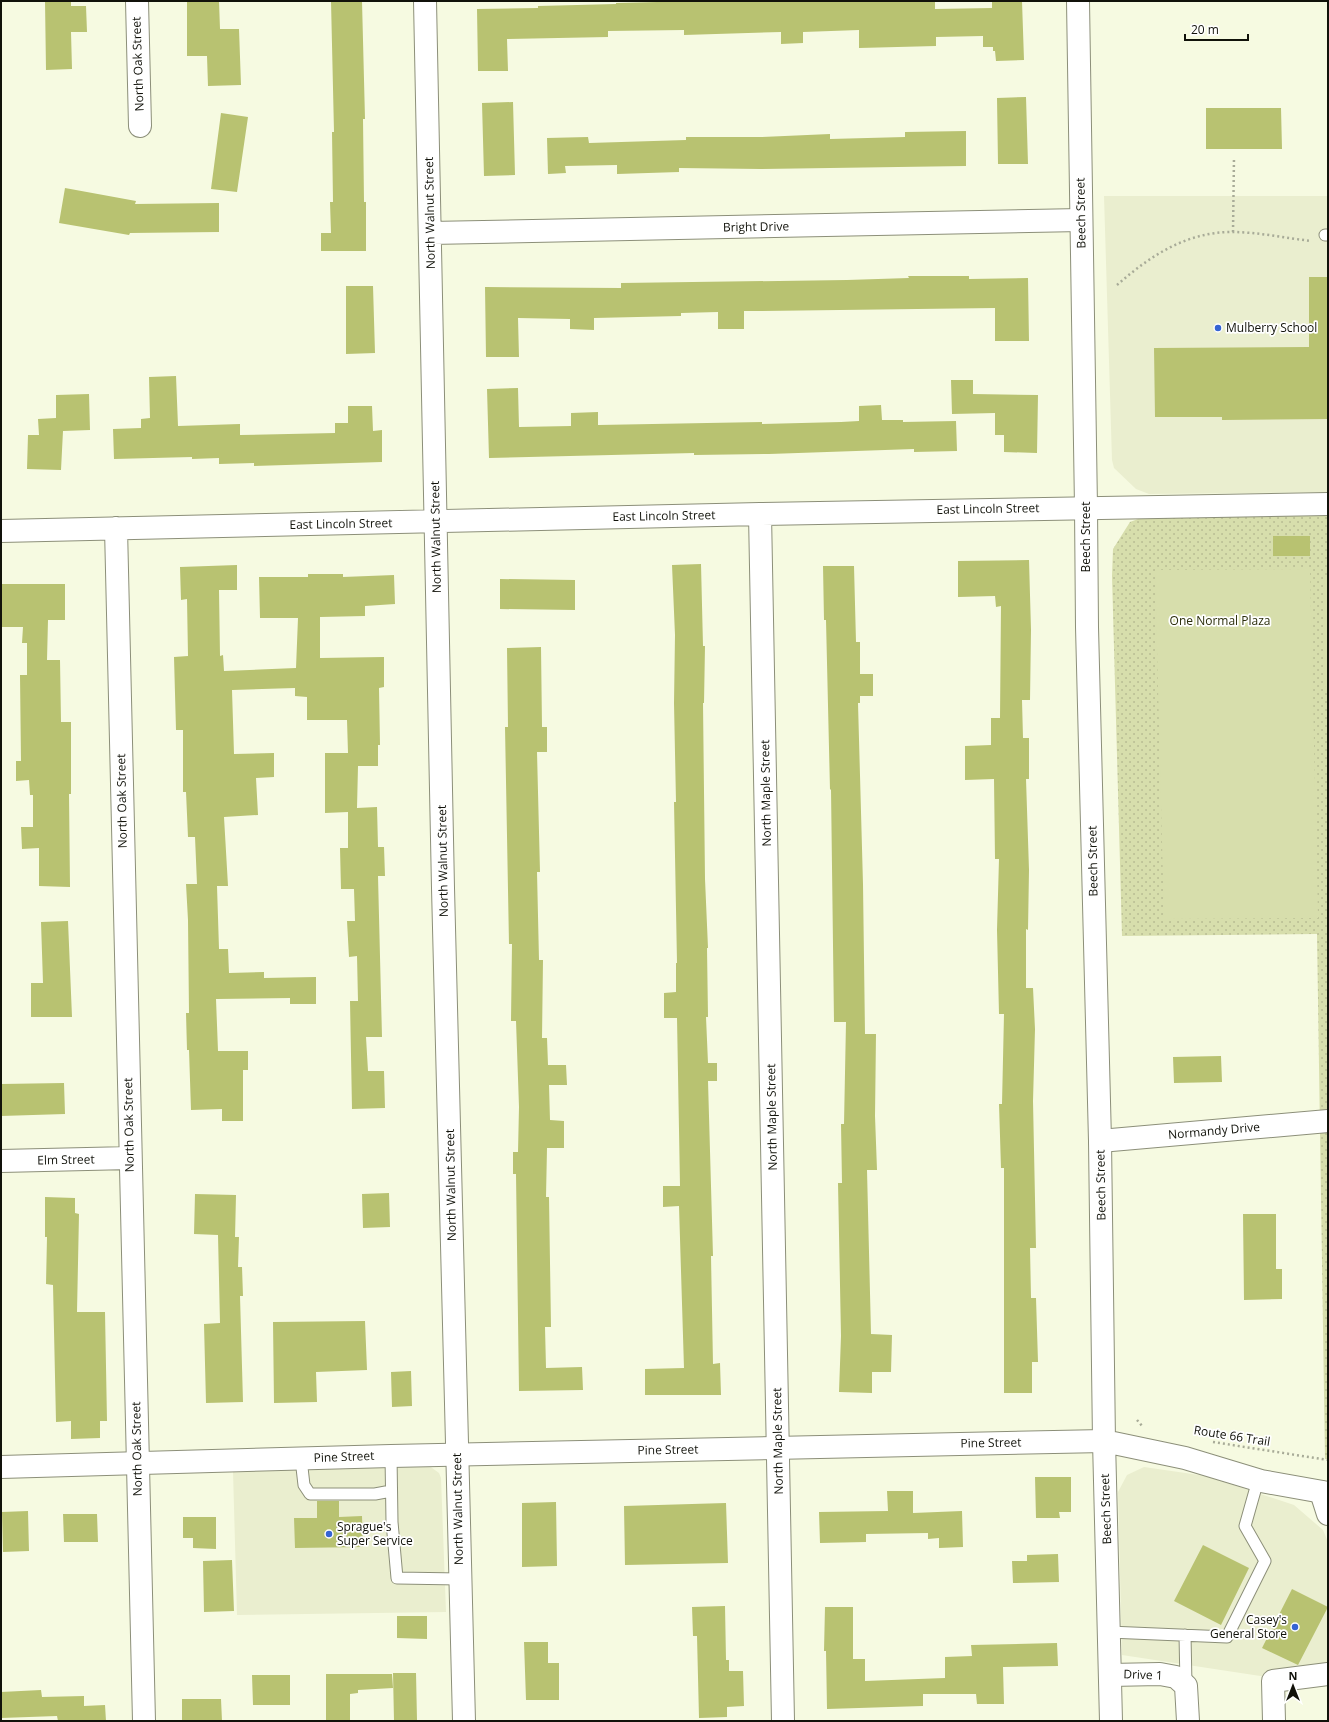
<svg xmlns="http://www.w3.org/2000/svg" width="1329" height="1722" viewBox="0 0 1329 1722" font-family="'Open Sans',sans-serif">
<defs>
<pattern id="grass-dots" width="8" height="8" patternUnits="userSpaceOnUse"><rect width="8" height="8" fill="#d7deac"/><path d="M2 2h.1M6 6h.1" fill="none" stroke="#b8bd93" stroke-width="1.8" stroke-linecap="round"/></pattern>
</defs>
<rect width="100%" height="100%" fill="#f6fae1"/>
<path fill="#eaeecf" d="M 1104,196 L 1328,196 L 1328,492 L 1149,494 L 1136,489 L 1114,468 L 1112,460 Z
M 428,1465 L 439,1473 L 441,1478 L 446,1612 L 237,1615 L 233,1471 Z
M 1144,1467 L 1206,1476 L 1294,1505 L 1323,1530 L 1328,1542 L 1328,1667 L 1267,1677 L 1122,1655 L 1118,1492 L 1127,1475 Z"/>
<path fill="url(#grass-dots)" d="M 1328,513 L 1328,1459 L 1325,1459 L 1317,934 L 1122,936 L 1112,576 L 1113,549 L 1130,522 L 1146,516 Z"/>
<path fill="#d7deac" d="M 1310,569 L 1318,918 L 1164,919 L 1155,570 Z
M 1324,581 L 1328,581 L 1328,694 L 1325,686 Z"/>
<path fill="#b8c271" d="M 45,1 L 71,1 L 71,6 L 86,6 L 87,32 L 71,32 L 72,69 L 46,70 Z
M 187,1 L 219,1 L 220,29 L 239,29 L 241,85 L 208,86 L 207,56 L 187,56 Z
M 331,1 L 362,1 L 365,119 L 363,119 L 364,202 L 366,202 L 366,251 L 321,251 L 321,233 L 331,233 L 330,202 L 333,202 L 332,132 L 334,132 Z
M 698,1 L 935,1 L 935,9 L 992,8 L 992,1 L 1022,1 L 1024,60 L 996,61 L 995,51 L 993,51 L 993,47 L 983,47 L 983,36 L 936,37 L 936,46 L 859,48 L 859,30 L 803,32 L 803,43 L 781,44 L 781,32 L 684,35 L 684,30 L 608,31 L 608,37 L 507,39 L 508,71 L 478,71 L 477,9 L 538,8 L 538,6 L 616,4 L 616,3 Z
M 1026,97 L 1028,164 L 998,164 L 997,98 Z
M 513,102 L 515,175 L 484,176 L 482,103 Z
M 1206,108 L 1281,108 L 1282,149 L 1206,149 Z
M 221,113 L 248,117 L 237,192 L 211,189 Z
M 966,131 L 966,166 L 761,169 L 679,168 L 679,172 L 617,174 L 617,165 L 565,166 L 566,173 L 548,174 L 547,138 L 588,137 L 589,143 L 686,140 L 686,137 L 762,137 L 830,134 L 830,139 L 905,137 L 905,132 Z
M 65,188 L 136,201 L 135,204 L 219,203 L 219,232 L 130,233 L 129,235 L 59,223 Z
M 908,276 L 969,276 L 969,279 L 1028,278 L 1029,341 L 995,341 L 995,308 L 754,311 L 744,311 L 744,329 L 718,329 L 718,312 L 681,313 L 681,316 L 594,318 L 594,330 L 570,329 L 570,319 L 518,318 L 519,357 L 486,357 L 485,287 L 621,288 L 621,283 L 847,280 L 909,278 Z
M 1309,277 L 1328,277 L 1328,419 L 1222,420 L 1222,417 L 1155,417 L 1154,348 L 1309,347 Z
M 346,286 L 373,286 L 375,353 L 346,354 Z
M 176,376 L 178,426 L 240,424 L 240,435 L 335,433 L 335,423 L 348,423 L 348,406 L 372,406 L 373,431 L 382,430 L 382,462 L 254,466 L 254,463 L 219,464 L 219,458 L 192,459 L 192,457 L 114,459 L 113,429 L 141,428 L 141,419 L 150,418 L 149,377 Z
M 951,380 L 973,380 L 973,394 L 1038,395 L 1037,453 L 1004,452 L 1004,435 L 995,435 L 995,413 L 952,414 Z
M 518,388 L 519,427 L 571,426 L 571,413 L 598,412 L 598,425 L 762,422 L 762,424 L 841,422 L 859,421 L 859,406 L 881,405 L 882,420 L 903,420 L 903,422 L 956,421 L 957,451 L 914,452 L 914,449 L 769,454 L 694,455 L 694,453 L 489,458 L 487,389 Z
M 89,394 L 90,430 L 63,431 L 61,470 L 27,469 L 28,435 L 39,435 L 38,419 L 56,418 L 56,395 Z
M 1273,536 L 1310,536 L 1310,556 L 1273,556 Z
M 1029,560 L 1031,630 L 1030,700 L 1022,700 L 1023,738 L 1029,738 L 1029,779 L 1026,779 L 1029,870 L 1028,930 L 1026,929 L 1026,988 L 1033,988 L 1035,1029 L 1033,1101 L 1036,1248 L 1030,1248 L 1031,1298 L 1036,1298 L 1038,1362 L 1032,1362 L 1032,1393 L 1004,1393 L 1004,1168 L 1001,1168 L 999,1104 L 1002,1104 L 1004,1014 L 999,1014 L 997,930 L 999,859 L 995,859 L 994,779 L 965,780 L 965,746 L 991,745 L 991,718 L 1000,718 L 1001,606 L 996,607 L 995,596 L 958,597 L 958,561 Z
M 701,564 L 703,646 L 705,646 L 704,703 L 703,703 L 705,879 L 708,948 L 707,948 L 708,1017 L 706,1017 L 708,1063 L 717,1063 L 717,1081 L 708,1081 L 713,1256 L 711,1256 L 713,1364 L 720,1363 L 721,1395 L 645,1395 L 645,1369 L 684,1368 L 679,1206 L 663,1207 L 663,1186 L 680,1186 L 677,1018 L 664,1018 L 664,993 L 676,992 L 676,963 L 677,963 L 674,802 L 676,802 L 674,703 L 675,635 L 672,565 Z
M 237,565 L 237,590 L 219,590 L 220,656 L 223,655 L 224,671 L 296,668 L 298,618 L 260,618 L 259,577 L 308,577 L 308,574 L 343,574 L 343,577 L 394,575 L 395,604 L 365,606 L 365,616 L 320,617 L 320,658 L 384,657 L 384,687 L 379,688 L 380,745 L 378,745 L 378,766 L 358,766 L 357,808 L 377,807 L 378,847 L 384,847 L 385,876 L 378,876 L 382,1037 L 366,1037 L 368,1071 L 384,1071 L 385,1108 L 352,1109 L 350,1001 L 358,1001 L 357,956 L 349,957 L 347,921 L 355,921 L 354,889 L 341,889 L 340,848 L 348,848 L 348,812 L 325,813 L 325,753 L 348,753 L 347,720 L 307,720 L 307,697 L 295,696 L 295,688 L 232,690 L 234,754 L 274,753 L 274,777 L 256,778 L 258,815 L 224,817 L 228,886 L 217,886 L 219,949 L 228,949 L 229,973 L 264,972 L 264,978 L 316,977 L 316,1004 L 290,1004 L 290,998 L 216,999 L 218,1051 L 248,1051 L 248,1070 L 243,1070 L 243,1121 L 222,1121 L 222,1109 L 191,1110 L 189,1050 L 187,1050 L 186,1013 L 189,1013 L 188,920 L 186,884 L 197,884 L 195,837 L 188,837 L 186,792 L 183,792 L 183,730 L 176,730 L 174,657 L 188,656 L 187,599 L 181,600 L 180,567 Z
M 823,566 L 854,566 L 856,642 L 860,642 L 860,674 L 873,674 L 873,696 L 860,696 L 860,703 L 858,703 L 863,884 L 865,1034 L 876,1034 L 875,1116 L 877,1170 L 867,1170 L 871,1334 L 892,1335 L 891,1372 L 872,1372 L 872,1393 L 839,1392 L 841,1336 L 838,1183 L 842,1183 L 841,1124 L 844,1124 L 846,1022 L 834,1022 L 831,789 L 830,790 L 826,620 L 824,620 Z
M 500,579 L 575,580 L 575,610 L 500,609 Z
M 1,584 L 65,584 L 65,620 L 48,620 L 47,660 L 60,660 L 61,722 L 71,722 L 71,794 L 69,794 L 70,887 L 39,886 L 39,848 L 22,849 L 21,827 L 33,827 L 33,795 L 30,795 L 29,780 L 16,781 L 16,761 L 21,761 L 20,675 L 27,675 L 27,643 L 22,643 L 23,627 L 1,627 Z
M 541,647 L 542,727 L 547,727 L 547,752 L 537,752 L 540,872 L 537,872 L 539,960 L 543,960 L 542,1038 L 547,1038 L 548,1065 L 566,1065 L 567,1085 L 549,1085 L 550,1120 L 564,1121 L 564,1148 L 547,1148 L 546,1197 L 549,1197 L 551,1327 L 545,1327 L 546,1368 L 582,1367 L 583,1390 L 519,1391 L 516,1174 L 513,1174 L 513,1152 L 518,1152 L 519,1107 L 516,1021 L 511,1021 L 512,944 L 509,944 L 505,727 L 508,727 L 507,648 Z
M 68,921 L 72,1017 L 31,1017 L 31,983 L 43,983 L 41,922 Z
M 1221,1056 L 1222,1082 L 1174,1083 L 1173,1057 Z
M 64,1083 L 65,1114 L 1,1116 L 1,1084 Z
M 389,1193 L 390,1227 L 363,1228 L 362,1194 Z
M 195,1194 L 236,1195 L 235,1237 L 239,1237 L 238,1267 L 242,1267 L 243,1296 L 240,1296 L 243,1402 L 206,1403 L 204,1324 L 220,1323 L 218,1235 L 194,1234 Z
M 45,1197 L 75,1198 L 75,1213 L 79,1214 L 77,1312 L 105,1312 L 107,1421 L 100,1421 L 100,1438 L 71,1439 L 71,1421 L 56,1422 L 53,1285 L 46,1284 L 47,1237 L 45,1237 Z
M 1243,1214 L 1276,1214 L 1276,1269 L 1282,1269 L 1282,1299 L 1244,1300 Z
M 365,1321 L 367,1370 L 316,1372 L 317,1402 L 274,1403 L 273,1322 Z
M 411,1371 L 412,1406 L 392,1407 L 391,1372 Z
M 1035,1477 L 1071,1477 L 1071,1512 L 1059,1512 L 1060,1518 L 1036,1518 Z
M 887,1491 L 913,1491 L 913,1513 L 962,1511 L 963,1547 L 939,1548 L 939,1538 L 928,1539 L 928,1533 L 866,1534 L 866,1542 L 820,1543 L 819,1512 L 888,1511 Z
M 317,1501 L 339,1501 L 339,1517 L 362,1516 L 363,1547 L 295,1548 L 294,1518 L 317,1518 Z
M 556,1502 L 557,1566 L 522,1567 L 522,1503 Z
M 726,1503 L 728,1563 L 625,1565 L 624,1506 Z
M 28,1511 L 29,1551 L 3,1552 L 2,1512 Z
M 63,1514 L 97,1514 L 98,1542 L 64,1542 Z
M 183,1517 L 216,1517 L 216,1549 L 193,1548 L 193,1538 L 183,1538 Z
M 1203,1545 L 1249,1568 L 1221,1625 L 1174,1601 Z
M 1058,1554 L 1059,1582 L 1013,1583 L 1012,1561 L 1027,1561 L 1027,1555 Z
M 232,1560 L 234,1611 L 204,1612 L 203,1561 Z
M 1292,1589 L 1328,1607 L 1298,1665 L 1262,1648 Z
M 725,1606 L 726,1660 L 729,1660 L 729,1671 L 743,1671 L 744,1706 L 727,1707 L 727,1717 L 699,1718 L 697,1636 L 693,1636 L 692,1607 Z
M 825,1607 L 853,1607 L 853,1659 L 865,1659 L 865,1681 L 945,1678 L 945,1657 L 972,1656 L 971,1645 L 1057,1643 L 1058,1666 L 1003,1667 L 1004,1704 L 977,1704 L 976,1694 L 923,1694 L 923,1706 L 827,1709 L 826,1651 L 824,1651 Z
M 397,1616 L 427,1616 L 427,1639 L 397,1638 Z
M 524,1642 L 548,1642 L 548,1663 L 559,1663 L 559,1700 L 526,1700 Z
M 393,1673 L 416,1673 L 417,1720 L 394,1721 Z
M 326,1674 L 392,1674 L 393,1688 L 358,1690 L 358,1693 L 350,1694 L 350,1721 L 326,1721 Z
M 252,1675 L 290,1675 L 290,1705 L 253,1705 Z
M 41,1690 L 42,1697 L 84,1696 L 84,1706 L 105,1705 L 106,1721 L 58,1721 L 57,1716 L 1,1718 L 1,1692 Z
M 182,1699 L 221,1699 L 222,1721 L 182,1721 Z"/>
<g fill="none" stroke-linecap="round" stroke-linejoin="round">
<g stroke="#8c8f79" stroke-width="13">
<path id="lane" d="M 1325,235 L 1328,235
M 391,1456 L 392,1522 L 397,1578 L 460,1579
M 301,1459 L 304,1485 L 310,1494 L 375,1494 L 391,1491
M 1109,1632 L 1227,1637 L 1265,1561 L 1245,1526 L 1258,1480
M 1185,1635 L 1186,1685"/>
</g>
<g stroke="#8c8f79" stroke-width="24">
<path id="street" d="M 137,1 L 140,126
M 425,1 L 443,888 L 464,1721
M 430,233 L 1081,220
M 760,514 L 783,1721
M 116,528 L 144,1721
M 1,531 L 760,514 L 1328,504
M 1100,1141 L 1328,1121
M 1,1161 L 130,1158
M 1321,1492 L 1328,1514
M 1110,1675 L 1160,1674 L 1176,1677 L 1186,1686 L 1188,1721
M 1274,1721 L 1273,1681 L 1328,1674"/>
</g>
<g stroke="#8c8f79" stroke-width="24">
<path id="secondary" d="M 1078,1 L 1086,507 L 1087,627 L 1100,1141 L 1104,1441 L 1111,1721
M 1,1467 L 391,1456 L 1104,1441 L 1185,1458 L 1261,1481 L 1328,1493"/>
</g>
<path stroke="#a8ab98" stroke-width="2.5" stroke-dasharray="2 3" stroke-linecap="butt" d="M 1233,232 L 1234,157
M 1117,285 C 1150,256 1186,232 1232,232 C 1257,232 1286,238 1311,241
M 1137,1420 L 1143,1427
M 1213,1442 L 1328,1460"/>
<use href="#lane" stroke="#fff" stroke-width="11"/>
<use href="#street" stroke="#fff" stroke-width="22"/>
<use href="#secondary" stroke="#fff" stroke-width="22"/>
</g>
<g fill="#3564d3" stroke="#fff" stroke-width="1.5">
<circle cx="1218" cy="328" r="4"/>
<circle cx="329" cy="1534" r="4"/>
<circle cx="1295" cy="1627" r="4"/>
</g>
<g text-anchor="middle" stroke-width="3.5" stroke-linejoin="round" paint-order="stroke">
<g font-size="12" fill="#11120a" stroke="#fff">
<text transform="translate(138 64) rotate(-92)" y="4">North Oak Street</text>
<text transform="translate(430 213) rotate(-91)" y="4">North Walnut Street</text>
<text transform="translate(1081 213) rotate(-91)" y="4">Beech Street</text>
<text transform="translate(756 227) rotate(-1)" y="4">Bright Drive</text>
<text transform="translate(988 509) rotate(-1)" y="4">East Lincoln Street</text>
<text transform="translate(664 516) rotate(-1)" y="4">East Lincoln Street</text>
<text transform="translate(341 524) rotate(-1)" y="4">East Lincoln Street</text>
<text transform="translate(436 537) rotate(-91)" y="4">North Walnut Street</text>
<text transform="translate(1086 537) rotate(-90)" y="4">Beech Street</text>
<text transform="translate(766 793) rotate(-91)" y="4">North Maple Street</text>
<text transform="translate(122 801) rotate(-91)" y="4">North Oak Street</text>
<text transform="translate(443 861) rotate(-91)" y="4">North Walnut Street</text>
<text transform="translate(1093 861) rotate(-91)" y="4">Beech Street</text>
<text transform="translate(772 1117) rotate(-91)" y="4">North Maple Street</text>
<text transform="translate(129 1125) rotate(-91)" y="4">North Oak Street</text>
<text transform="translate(1214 1131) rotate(-5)" y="4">Normandy Drive</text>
<text transform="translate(66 1160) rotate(-1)" y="4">Elm Street</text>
<text transform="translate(451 1185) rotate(-91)" y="4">North Walnut Street</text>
<text transform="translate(1101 1185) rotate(-91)" y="4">Beech Street</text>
<text transform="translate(1232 1436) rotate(9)" y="4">Route 66 Trail</text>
<text transform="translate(778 1441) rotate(-91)" y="4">North Maple Street</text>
<text transform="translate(991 1443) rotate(-1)" y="4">Pine Street</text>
<text transform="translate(137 1449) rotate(-91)" y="4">North Oak Street</text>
<text transform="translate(668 1450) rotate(-1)" y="4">Pine Street</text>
<text transform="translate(344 1457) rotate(-2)" y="4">Pine Street</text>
<text transform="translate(458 1509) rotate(-91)" y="4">North Walnut Street</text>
<text transform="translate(1106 1509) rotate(-92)" y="4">Beech Street</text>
<text transform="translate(1143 1675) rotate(2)" y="4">Drive 1</text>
</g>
<g font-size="12" fill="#11120a" stroke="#fff" text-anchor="start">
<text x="1226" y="332">Mulberry School</text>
<text x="337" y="1531">Sprague's<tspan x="337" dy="14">Super Service</tspan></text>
<text x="1287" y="1624" text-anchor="end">Casey's<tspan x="1287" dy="14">General Store</tspan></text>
</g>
<g font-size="12" fill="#2b2e0b" stroke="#fff">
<text x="1220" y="625">One Normal Plaza</text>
</g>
</g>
<rect width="1329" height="1722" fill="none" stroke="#11120a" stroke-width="4"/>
<g transform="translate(1293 1686)" stroke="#ffffff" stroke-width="3" paint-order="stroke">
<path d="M0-3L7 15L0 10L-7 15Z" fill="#11120a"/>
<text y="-6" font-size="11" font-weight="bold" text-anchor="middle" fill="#11120a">N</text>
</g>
<path d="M1185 34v6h63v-6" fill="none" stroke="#11120a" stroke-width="2"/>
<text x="1191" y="34" font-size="12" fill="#11120a" stroke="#ffffff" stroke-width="3" paint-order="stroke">20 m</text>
</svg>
